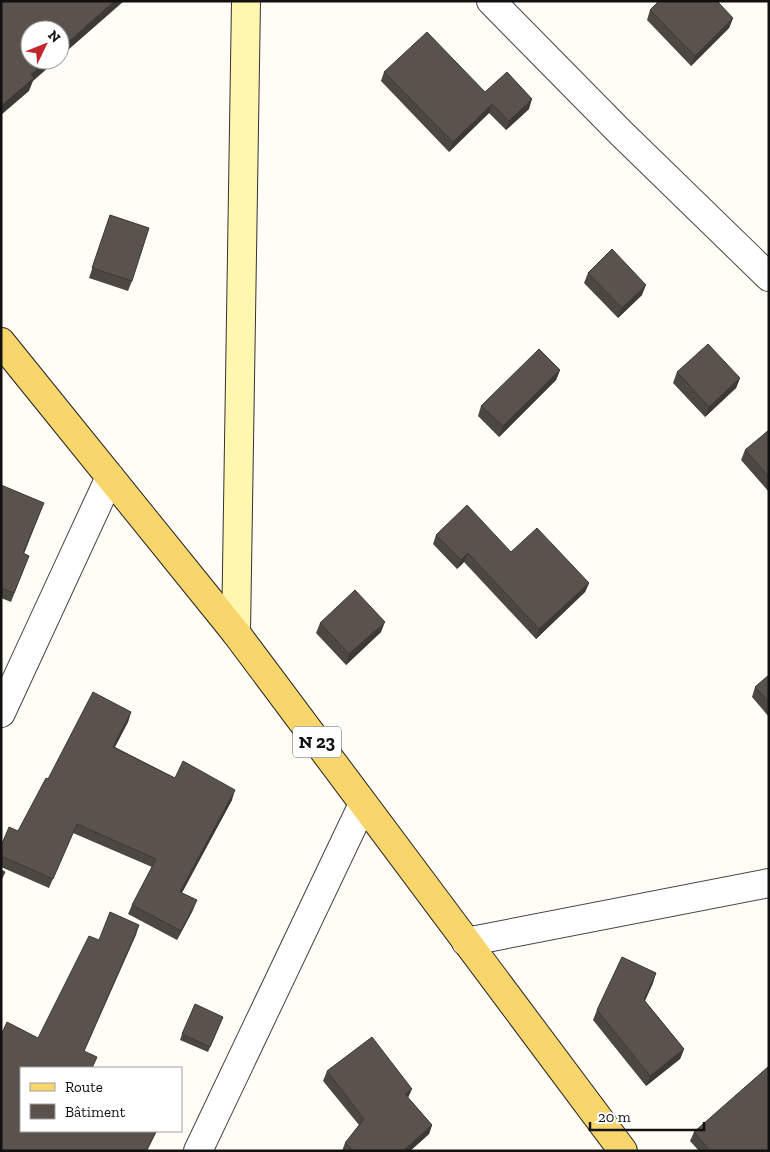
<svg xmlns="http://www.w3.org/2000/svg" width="770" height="1152" viewBox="0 0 770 1152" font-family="'Zilla Slab',serif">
<rect width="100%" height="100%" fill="#fffdf5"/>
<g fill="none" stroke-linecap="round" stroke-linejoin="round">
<g stroke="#444" stroke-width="30">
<path id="minor" d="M 491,1 L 621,133 L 769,277
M 1,713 L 110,477
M 466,942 L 769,883
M 198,1151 L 363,804"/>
</g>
<g stroke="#333" stroke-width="30">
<path id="secondary" d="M 236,633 L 246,1"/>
</g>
<g stroke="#222" stroke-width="30">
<path id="primary" d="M 1,342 L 236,633 L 623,1151"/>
</g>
<use href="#minor" stroke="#fff" stroke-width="28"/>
<use href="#secondary" stroke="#fff6b0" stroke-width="28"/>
<use href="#primary" stroke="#f9d66b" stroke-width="28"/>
</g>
<path fill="#4d4742" d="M 650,10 L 733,18 L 729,28 L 691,66 L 647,20 Z
M 384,72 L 485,92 L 529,109 L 506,130 L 489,113 L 449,152 L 381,81 Z
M 110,215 L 132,281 L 128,291 L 89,278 Z
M 588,273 L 642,295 L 618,318 L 584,283 Z
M 560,370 L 556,380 L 499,437 L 478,416 L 481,406 Z
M 677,372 L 740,378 L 736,388 L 705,417 L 673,383 Z
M 769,430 L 769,492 L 741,460 L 745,450 Z
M 1,485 L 40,513 L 24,554 L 29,556 L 11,602 L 1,598 Z
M 436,535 L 511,552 L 589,583 L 585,592 L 536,639 L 464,562 L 457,569 L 433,544 Z
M 320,623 L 381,632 L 346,665 L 316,633 Z
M 769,675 L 769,717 L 752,697 L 755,687 Z
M 131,712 L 128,722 L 115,747 L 175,778 L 232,800 L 182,893 L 193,910 L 177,940 L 128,914 L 132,905 L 152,867 L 73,833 L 49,888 L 1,867 L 1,846 L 18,831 L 48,779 Z
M 653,983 L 645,1001 L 684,1049 L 680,1059 L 646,1086 L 593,1020 L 597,1010 Z
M 223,1017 L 208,1052 L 180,1040 L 182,1034 Z
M 327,1071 L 408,1098 L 432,1125 L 429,1134 L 410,1151 L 342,1151 L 345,1143 L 359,1125 L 323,1081 Z
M 694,1132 L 769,1151 L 699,1151 L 690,1141 Z"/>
<path fill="#3f3936" d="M 114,1 L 124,1 L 60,57 L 60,49 Z
M 733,18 L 729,28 L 691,66 L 695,56 Z
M 47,60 L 57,60 L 33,81 L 29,91 L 1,115 L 1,106 L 31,74 Z
M 532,99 L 529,109 L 506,130 L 509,121 Z
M 492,104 L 489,113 L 449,152 L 453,142 Z
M 646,285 L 642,295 L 618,318 L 622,308 Z
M 560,370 L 556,380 L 499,437 L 503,426 Z
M 740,378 L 736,388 L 705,417 L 709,407 Z
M 468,553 L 464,562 L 457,569 L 461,560 Z
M 589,583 L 585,592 L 536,639 L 539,629 Z
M 385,622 L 381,632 L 346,665 L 349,654 Z
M 131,712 L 128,722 L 110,756 L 113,747 Z
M 235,790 L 232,800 L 177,901 L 180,892 Z
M 197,900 L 193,910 L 177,940 L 181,931 Z
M 139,925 L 136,935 L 80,1061 L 84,1051 Z
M 656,973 L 653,983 L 640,1010 L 644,1000 Z
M 684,1049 L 680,1059 L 646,1086 L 650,1076 Z
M 412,1089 L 408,1098 L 405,1094 Z
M 432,1125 L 429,1134 L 410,1151 L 403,1151 Z
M 156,1131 L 157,1131 L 147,1151 L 146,1151 Z"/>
<path fill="#5a524d" stroke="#3f3936" d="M 1,1 L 114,1 L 60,49 L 60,30 L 30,30 L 30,60 L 47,60 L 31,74 L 34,78 L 1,106 Z
M 659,1 L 717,1 L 733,18 L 695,56 L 650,10 Z
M 427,32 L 485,92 L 507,72 L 532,99 L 509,121 L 492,104 L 453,142 L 384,72 Z
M 110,215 L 149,228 L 132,281 L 92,268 Z
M 612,249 L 646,285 L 622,308 L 588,273 Z
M 708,344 L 740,378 L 709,407 L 677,372 Z
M 539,349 L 560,370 L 503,426 L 481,406 Z
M 769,430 L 769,477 L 745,450 Z
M 1,485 L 44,503 L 23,553 L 29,556 L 14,593 L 1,588 Z
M 467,505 L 511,552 L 537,528 L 589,583 L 539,629 L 468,553 L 461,560 L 436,535 Z
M 355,590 L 385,622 L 349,654 L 320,623 Z
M 769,675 L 769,702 L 755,687 Z
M 93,692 L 131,712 L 113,747 L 175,778 L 183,761 L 235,790 L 180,892 L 197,900 L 181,931 L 132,905 L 156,859 L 77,824 L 53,879 L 1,856 L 1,846 L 9,827 L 18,831 L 46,778 L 48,779 Z
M 1,870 L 5,872 L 1,880 Z
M 110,912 L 139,925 L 84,1051 L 97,1057 L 92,1068 L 21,1068 L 21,1131 L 156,1131 L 146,1151 L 1,1151 L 1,1035 L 7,1022 L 38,1038 L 89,936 L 99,940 Z
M 622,957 L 656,973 L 644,1000 L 684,1049 L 650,1076 L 597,1010 Z
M 195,1004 L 223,1017 L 210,1047 L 182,1034 Z
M 372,1037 L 412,1089 L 405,1094 L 432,1125 L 403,1151 L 354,1151 L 345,1143 L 364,1119 L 327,1071 Z
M 769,1066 L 769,1151 L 710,1151 L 694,1132 Z"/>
<g text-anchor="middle" stroke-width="5" stroke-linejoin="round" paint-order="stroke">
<rect fill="#fff" stroke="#585858" stroke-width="1" x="293" y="726.5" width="48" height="31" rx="4"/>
<g font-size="18" font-weight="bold" fill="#111">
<text x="317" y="748">N 23</text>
</g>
</g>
<rect width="770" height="1152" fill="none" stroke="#111111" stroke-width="5"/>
<rect x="20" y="1067" width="162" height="65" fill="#ffffff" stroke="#a0a0a0"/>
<rect x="30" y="1083" width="25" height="8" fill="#f9d66b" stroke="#a0a0a0"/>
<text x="65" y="1092" font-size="15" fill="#111111">Route</text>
<rect x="30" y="1104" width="25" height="15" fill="#5a524d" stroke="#a0a0a0"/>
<text x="65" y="1117" font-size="15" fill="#111111">Bâtiment</text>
<g transform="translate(45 45) rotate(47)"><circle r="24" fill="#ffffff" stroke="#a0a0a0"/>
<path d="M0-4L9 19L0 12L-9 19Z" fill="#c4262e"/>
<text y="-8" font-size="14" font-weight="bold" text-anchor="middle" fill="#111111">N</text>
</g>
<path d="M590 1122v8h114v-8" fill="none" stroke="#111111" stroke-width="2.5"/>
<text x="598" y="1122" font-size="15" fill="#111111" stroke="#ffffff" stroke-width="4" paint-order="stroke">20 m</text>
</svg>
